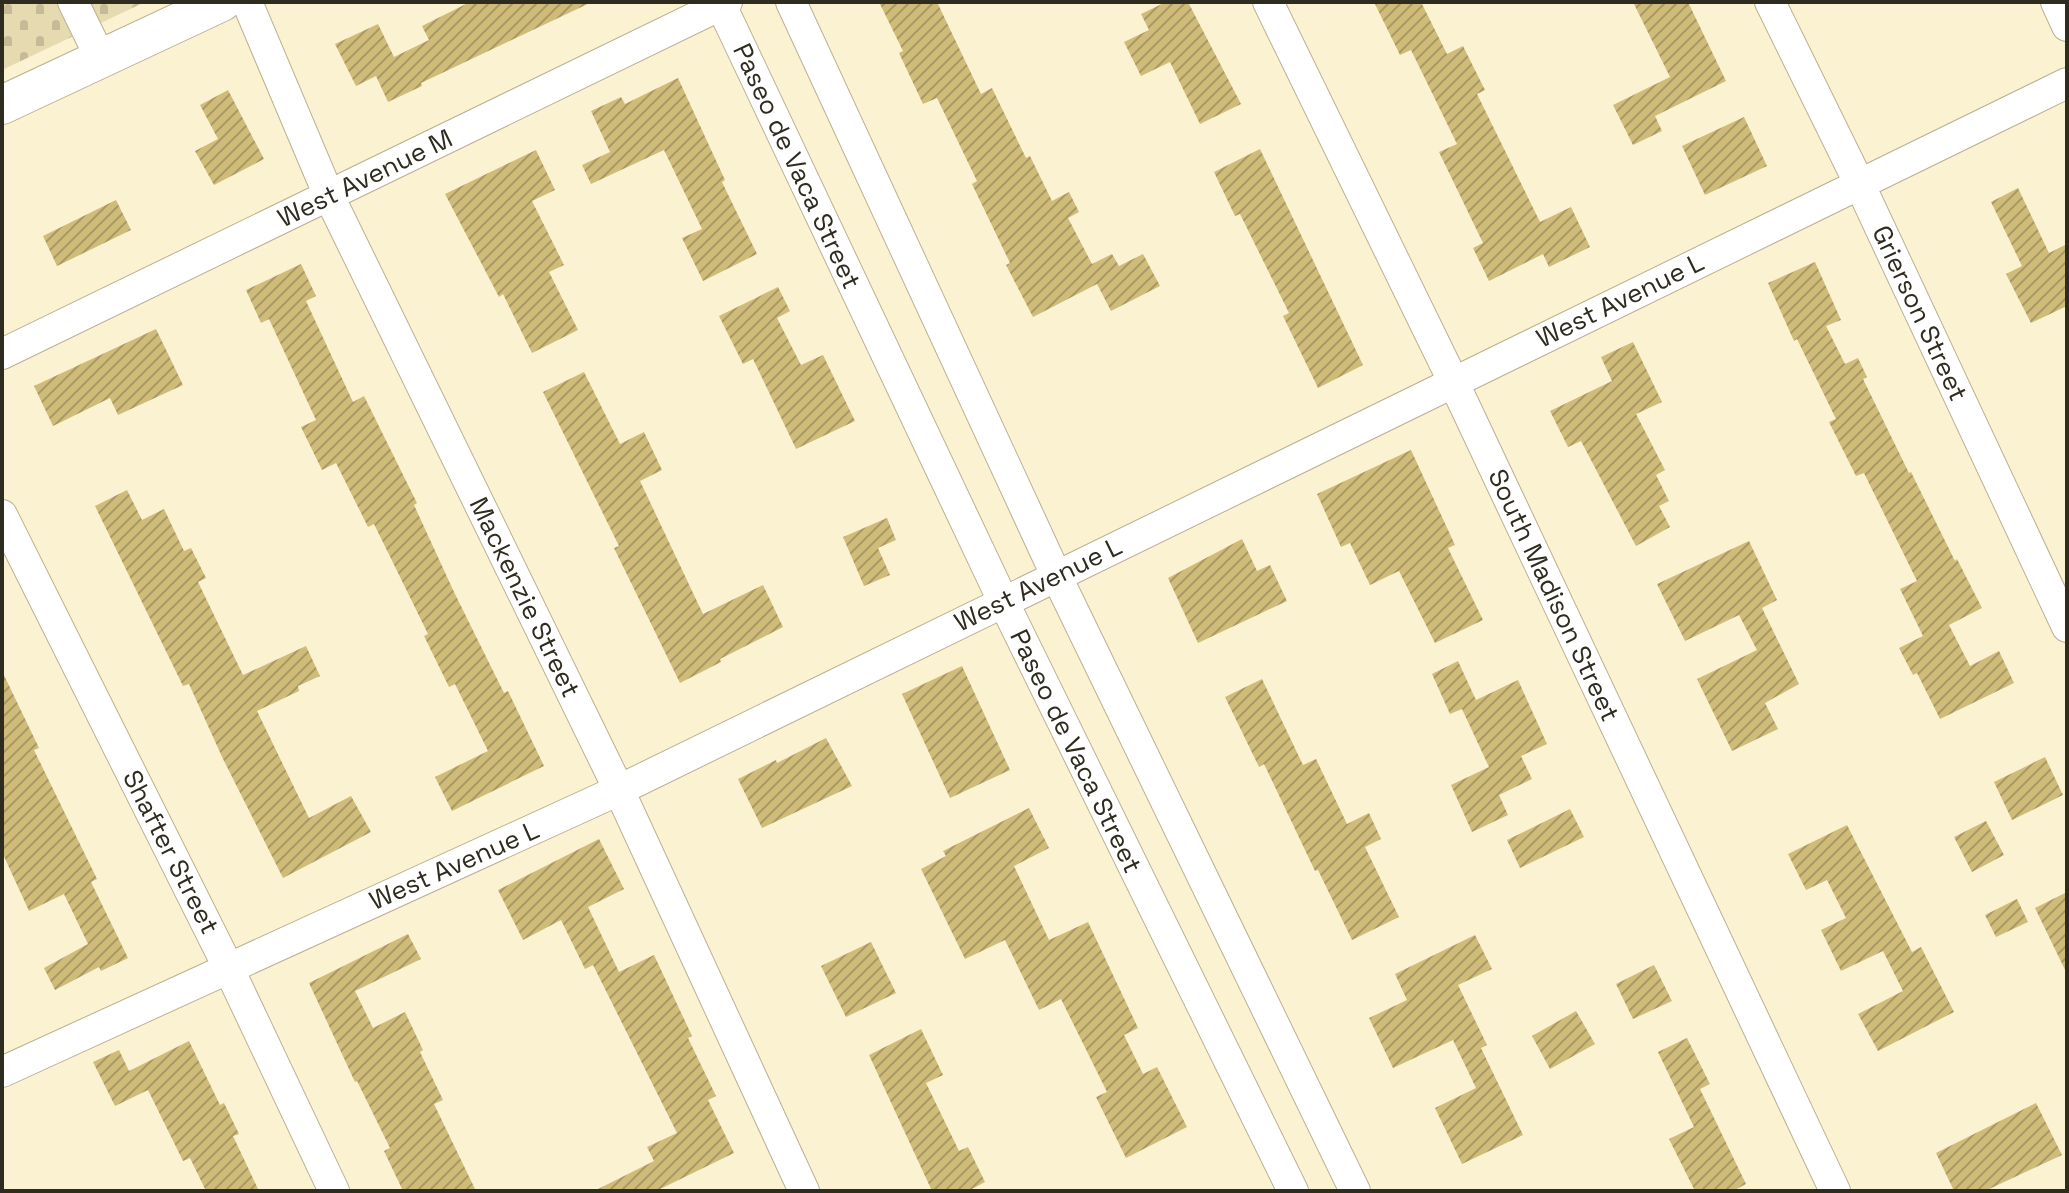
<svg xmlns="http://www.w3.org/2000/svg" width="2069" height="1193" viewBox="0 0 2069 1193" font-family="'Space Grotesk',sans-serif">
<defs>
<pattern id="cemetery-stones" width="16" height="16" patternUnits="userSpaceOnUse" patternTransform="scale(2)"><rect width="16" height="16" fill="#e6dab0"/><path d="M2 7V4a2 2 0 0 1 4 0v3zM10 15v-3a2 2 0 0 1 4 0v3z" fill="#c6bb97"/></pattern>
<pattern id="building-hatch" width="6" height="6" patternUnits="userSpaceOnUse" patternTransform="scale(2)"><rect width="6" height="6" fill="#d0bc79"/><path d="M-1 1l2-2M0 6l6-6M5 7l2-2" fill="none" stroke="#a99963"/></pattern>
</defs>
<rect width="100%" height="100%" fill="#fbf2d2"/>
<path fill="url(#cemetery-stones)" d="M 2,2 L 145,2 L 2,70 Z"/>
<path fill="url(#building-hatch)" d="M 470,2 L 592,2 L 421,83 L 422,86 L 388,102 L 376,76 L 356,86 L 335,44 L 378,24 L 394,57 L 429,40 L 422,26 Z
M 879,2 L 937,2 L 981,94 L 992,88 L 1026,158 L 1030,156 L 1052,201 L 1069,192 L 1079,212 L 1068,218 L 1092,264 L 1112,254 L 1119,266 L 1143,254 L 1160,286 L 1111,311 L 1097,284 L 1033,317 L 1006,265 L 1010,263 L 972,184 L 977,181 L 937,98 L 923,104 L 899,53 L 903,51 Z
M 1166,2 L 1188,2 L 1241,104 L 1200,124 L 1170,62 L 1141,76 L 1124,42 L 1149,30 L 1141,14 Z
M 1374,2 L 1421,2 L 1447,54 L 1463,46 L 1485,90 L 1477,94 L 1540,222 L 1571,207 L 1590,247 L 1549,267 L 1543,254 L 1489,281 L 1473,248 L 1483,243 L 1439,152 L 1457,144 L 1411,50 L 1400,55 Z
M 1633,2 L 1688,2 L 1726,81 L 1655,116 L 1662,131 L 1633,145 L 1613,105 L 1670,77 Z
M 678,78 L 725,180 L 722,182 L 757,254 L 703,281 L 682,238 L 702,229 L 664,150 L 591,184 L 582,165 L 610,152 L 591,111 L 621,97 L 625,104 Z
M 228,90 L 264,159 L 214,185 L 195,151 L 218,139 L 200,105 Z
M 1744,117 L 1767,166 L 1705,195 L 1682,146 Z
M 1260,149 L 1363,365 L 1318,388 L 1283,316 L 1289,313 L 1240,214 L 1235,216 L 1214,172 Z
M 536,150 L 555,190 L 532,201 L 564,265 L 549,272 L 578,330 L 532,353 L 503,294 L 499,297 L 445,194 Z
M 2018,188 L 2049,253 L 2067,244 L 2067,306 L 2031,323 L 2006,274 L 2022,266 L 1991,202 Z
M 116,200 L 131,230 L 57,266 L 43,236 Z
M 1815,262 L 1841,320 L 1826,326 L 1845,364 L 1858,358 L 1867,377 L 1863,379 L 1909,473 L 1911,472 L 1955,561 L 1957,559 L 1982,608 L 1949,625 L 1970,666 L 1999,651 L 2014,683 L 1940,719 L 1917,673 L 1913,675 L 1899,648 L 1923,636 L 1900,589 L 1917,581 L 1864,473 L 1856,476 L 1829,422 L 1836,419 L 1797,339 L 1794,341 L 1768,283 Z
M 301,264 L 316,296 L 306,301 L 353,402 L 364,396 L 417,503 L 414,505 L 454,592 L 504,693 L 508,691 L 544,766 L 452,811 L 435,777 L 488,751 L 455,684 L 449,687 L 424,636 L 428,634 L 374,524 L 368,527 L 336,463 L 322,470 L 301,427 L 316,420 L 269,319 L 261,323 L 246,290 Z
M 778,287 L 790,311 L 777,318 L 801,365 L 823,355 L 855,421 L 796,449 L 753,359 L 743,364 L 719,316 Z
M 156,329 L 183,385 L 118,415 L 110,398 L 53,426 L 34,386 Z
M 1633,342 L 1662,402 L 1636,414 L 1665,470 L 1656,475 L 1669,501 L 1659,506 L 1670,527 L 1636,546 L 1581,441 L 1568,447 L 1550,411 L 1612,381 L 1601,357 Z
M 584,372 L 620,444 L 644,432 L 662,470 L 640,481 L 703,614 L 763,585 L 783,627 L 720,659 L 721,662 L 680,683 L 614,548 L 619,546 L 543,392 Z
M 1411,450 L 1455,545 L 1448,548 L 1483,620 L 1435,643 L 1399,571 L 1370,585 L 1350,543 L 1341,547 L 1317,494 Z
M 127,490 L 142,520 L 164,509 L 184,551 L 191,548 L 206,578 L 198,582 L 243,675 L 306,646 L 320,676 L 298,686 L 299,691 L 257,711 L 309,818 L 351,796 L 371,832 L 283,878 L 223,759 L 189,684 L 183,686 L 95,506 Z
M 887,518 L 896,540 L 878,548 L 890,575 L 864,586 L 843,537 Z
M 1242,539 L 1257,571 L 1270,565 L 1287,601 L 1198,643 L 1168,578 Z
M 1749,541 L 1777,600 L 1762,608 L 1799,684 L 1765,703 L 1778,729 L 1732,751 L 1697,679 L 1757,650 L 1739,615 L 1685,641 L 1657,584 Z
M 1458,661 L 1476,700 L 1518,680 L 1547,744 L 1521,756 L 1532,779 L 1499,795 L 1508,815 L 1472,832 L 1451,785 L 1489,767 L 1462,709 L 1450,714 L 1432,674 Z
M 962,666 L 1010,770 L 950,798 L 902,694 Z
M 2,671 L 39,748 L 34,750 L 97,879 L 91,882 L 128,958 L 101,971 L 99,967 L 55,990 L 44,968 L 88,944 L 64,894 L 29,911 L 2,852 Z
M 1262,679 L 1303,765 L 1316,759 L 1347,824 L 1369,813 L 1381,839 L 1365,847 L 1399,917 L 1352,940 L 1318,870 L 1315,871 L 1264,764 L 1259,767 L 1225,697 Z
M 826,738 L 852,786 L 762,828 L 738,779 L 776,760 L 777,763 Z
M 2045,757 L 2063,795 L 2012,820 L 1994,782 Z
M 1029,808 L 1049,848 L 1014,866 L 1049,940 L 1088,922 L 1138,1028 L 1124,1035 L 1143,1074 L 1157,1067 L 1187,1127 L 1126,1158 L 1096,1097 L 1107,1092 L 1061,999 L 1039,1010 L 1005,940 L 965,959 L 921,869 L 946,856 L 943,851 Z
M 1570,809 L 1584,837 L 1520,868 L 1507,840 Z
M 1986,821 L 2004,855 L 1972,872 L 1954,837 Z
M 1847,825 L 1912,952 L 1921,947 L 1954,1012 L 1878,1051 L 1858,1014 L 1903,991 L 1883,951 L 1841,971 L 1821,930 L 1846,918 L 1827,880 L 1806,890 L 1788,854 Z
M 599,839 L 624,889 L 588,907 L 619,972 L 654,955 L 692,1036 L 688,1038 L 716,1096 L 708,1100 L 734,1153 L 656,1191 L 594,1191 L 654,1161 L 647,1147 L 677,1133 L 593,965 L 585,969 L 561,920 L 523,940 L 498,890 Z
M 2067,892 L 2067,974 L 2035,908 Z
M 2017,899 L 2028,922 L 1996,937 L 1985,915 Z
M 408,934 L 421,959 L 355,991 L 373,1028 L 405,1012 L 423,1050 L 420,1052 L 443,1100 L 434,1104 L 476,1191 L 403,1191 L 384,1151 L 390,1148 L 357,1081 L 355,1082 L 309,983 Z
M 1475,935 L 1492,969 L 1458,985 L 1487,1045 L 1481,1048 L 1523,1135 L 1462,1164 L 1435,1108 L 1476,1088 L 1453,1040 L 1393,1068 L 1369,1018 L 1407,1000 L 1395,974 Z
M 871,942 L 896,993 L 846,1017 L 821,966 Z
M 1654,965 L 1672,1001 L 1633,1019 L 1616,984 Z
M 1576,1011 L 1595,1044 L 1550,1069 L 1532,1036 Z
M 921,1029 L 943,1075 L 926,1083 L 959,1151 L 968,1147 L 985,1182 L 968,1191 L 932,1191 L 869,1055 Z
M 1687,1038 L 1710,1084 L 1700,1089 L 1746,1184 L 1733,1191 L 1695,1191 L 1669,1139 L 1694,1127 L 1658,1052 Z
M 189,1041 L 220,1105 L 224,1103 L 239,1134 L 233,1136 L 259,1191 L 206,1191 L 190,1158 L 183,1161 L 148,1090 L 115,1106 L 93,1062 L 119,1050 L 129,1071 Z
M 2036,1103 L 2062,1155 L 1985,1191 L 1954,1191 L 1936,1153 Z"/>
<g fill="none" stroke-linecap="round" stroke-linejoin="round">
<g stroke="#bab193" stroke-width="32">
<path id="minor" d="M 73,2 L 101,59
M 247,2 L 329,196 L 619,790 L 804,1191
M 791,2 L 1056,575 L 1355,1191
M 1268,2 L 1453,381 L 1835,1191
M 1770,2 L 1859,183 L 2067,627
M 2056,2 L 2067,26
M 721,5 L 1003,601 L 1293,1191
M 2,354 L 727,2
M 2,515 L 228,967 L 334,1191
M 2,1072 L 619,790 L 2067,83"/>
</g>
<g stroke="#bab193" stroke-width="40">
<path id="major" d="M 2,105 L 222,2"/>
</g>
<use href="#minor" stroke="#fff" stroke-width="30"/>
<use href="#major" stroke="#fff" stroke-width="38"/>
</g>
<g text-anchor="middle" stroke-width="7" stroke-linejoin="round" paint-order="stroke">
<g font-size="26" fill="#2e2b1f" stroke="#fff">
<text transform="translate(797 166) rotate(65)" y="9">Paseo de Vaca Street</text>
<text transform="translate(365 178) rotate(-26)" y="9">West Avenue M</text>
<text transform="translate(1620 300) rotate(-26)" y="9">West Avenue L</text>
<text transform="translate(1920 313) rotate(65)" y="9">Grierson Street</text>
<text transform="translate(1038 584) rotate(-26)" y="9">West Avenue L</text>
<text transform="translate(1554 595) rotate(65)" y="9">South Madison Street</text>
<text transform="translate(525 597) rotate(64)" y="9">Mackenzie Street</text>
<text transform="translate(1076 751) rotate(64)" y="9">Paseo de Vaca Street</text>
<text transform="translate(171 852) rotate(63)" y="9">Shafter Street</text>
<text transform="translate(454 865) rotate(-24)" y="9">West Avenue L</text>
</g>
</g>
<rect width="2069" height="1193" fill="none" stroke="#2e2b1f" stroke-width="8"/>
</svg>
